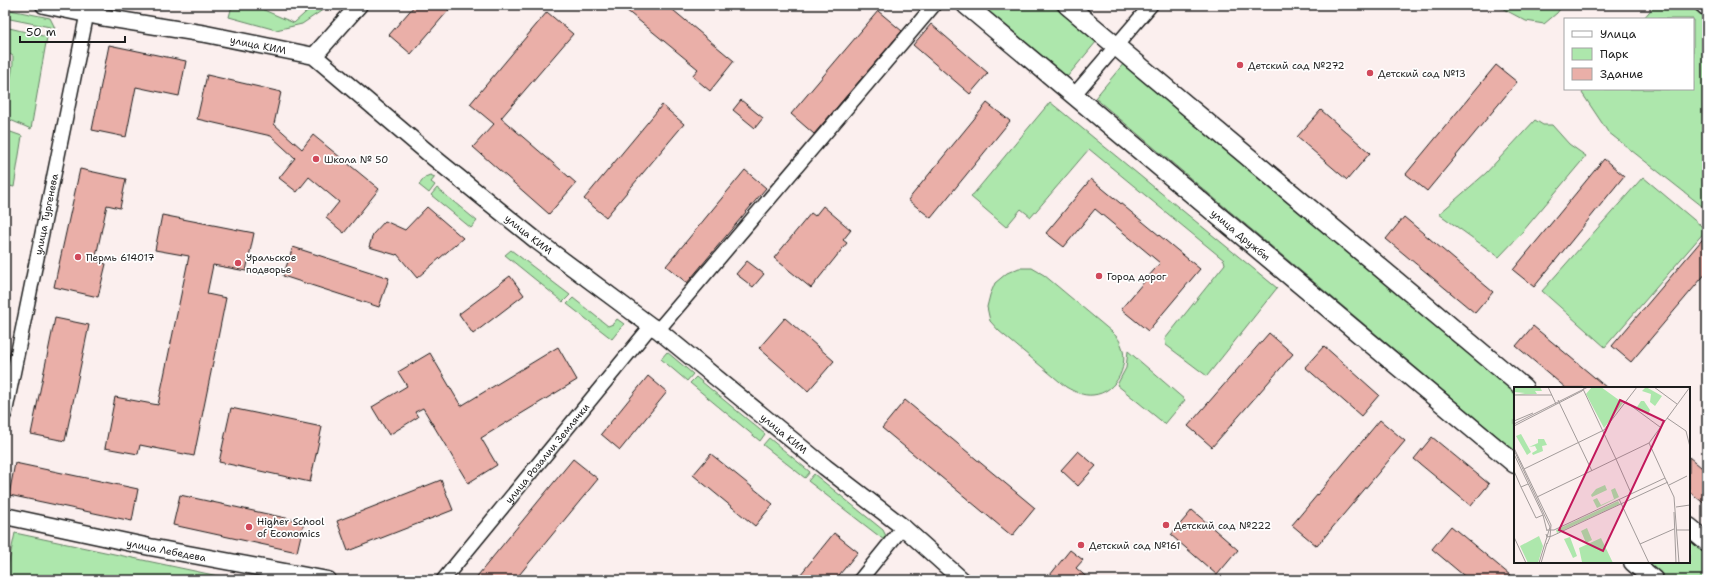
<svg xmlns="http://www.w3.org/2000/svg" width="1712" height="585" viewBox="0 0 1712 585" font-family="'Shantell Sans',sans-serif">
<rect width="100%" height="100%" fill="#fbefee"/>
<filter id="ink" filterUnits="userSpaceOnUse"><feTurbulence type="fractalNoise" baseFrequency=".025" numOctaves="2"/><feDisplacementMap in="SourceGraphic" scale="8" xChannelSelector="R" yChannelSelector="G"/><feConvolveMatrix kernelMatrix="1 2 1 2 8 2 1 2 1" color-interpolation-filters="sRGB"/></filter>
<g filter="url(#ink)">
<path fill="#ade7ac" stroke="#648264" d="M 314,5 L 327,7 L 302,24 L 276,30 L 229,17 L 232,6 L 257,7 L 294,23 Z
M 980,5 L 1052,5 L 1096,42 L 1067,77 Z
M 1496,5 L 1563,5 L 1557,13 L 1544,24 L 1526,21 Z
M 1655,5 L 1707,5 L 1707,210 L 1608,132 L 1582,93 L 1585,89 L 1693,89 L 1693,19 L 1643,19 Z
M 5,9 L 50,18 L 55,28 L 5,18 Z
M 5,27 L 47,37 L 31,129 L 8,119 C 2,94 14,79 13,56 L 5,51 Z
M 1124,63 L 1515,392 L 1515,451 L 1095,98 Z
M 1050,102 L 1277,288 L 1207,376 L 1166,345 L 1165,339 L 1225,264 L 1224,260 L 1089,149 L 1031,217 L 1021,209 L 1006,227 L 971,197 Z
M 1535,120 L 1543,125 L 1552,125 L 1569,144 L 1586,156 L 1518,237 L 1499,257 L 1439,214 L 1486,173 Z
M 5,130 L 22,136 L 14,187 L 5,185 Z
M 430,175 L 435,177 L 431,182 L 435,185 L 429,193 L 419,185 L 425,177 Z
M 1643,177 L 1706,230 L 1605,347 L 1542,291 Z
M 437,188 L 477,221 L 471,228 L 431,195 Z
M 511,250 L 570,295 L 563,302 L 505,255 Z
M 1019,268 L 1032,268 L 1044,275 L 1112,332 C 1115,335 1119,339 1120,342 C 1131,363 1117,393 1093,395 C 1083,396 1075,392 1066,387 L 999,331 L 990,321 L 987,307 L 990,295 L 995,283 L 1007,273 Z
M 573,298 L 608,326 L 613,324 L 617,319 L 624,324 L 612,339 L 567,304 Z
M 1128,351 L 1185,400 L 1165,424 L 1117,385 L 1126,368 Z
M 667,352 L 693,374 L 687,381 L 661,359 Z
M 696,377 L 765,434 L 760,441 L 690,383 Z
M 769,438 L 810,472 L 805,478 L 763,445 Z
M 814,474 L 883,530 L 886,536 L 884,540 L 808,481 Z
M 15,533 L 237,580 L 5,580 Z
M 1689,538 L 1707,553 L 1707,580 L 1668,580 L 1646,562 L 1689,562 Z"/>
<path fill="#eaafa8" stroke="#1c1c1c" d="M 415,5 L 453,5 L 411,54 L 389,35 Z
M 620,5 L 667,5 L 734,61 L 710,91 L 692,76 L 698,69 Z
M 878,11 L 902,31 L 814,134 L 791,114 Z
M 547,12 L 573,34 L 501,118 L 576,183 L 549,214 L 473,147 L 494,124 L 470,104 Z
M 931,24 L 988,73 L 970,94 L 913,45 Z
M 109,45 L 186,61 L 179,96 L 136,87 L 126,137 L 92,130 Z
M 1496,65 L 1517,82 L 1427,191 L 1406,174 Z
M 207,75 L 281,92 L 274,124 L 302,149 L 313,135 L 379,189 L 344,233 L 326,218 L 339,202 L 309,177 L 297,192 L 279,178 L 295,158 L 271,136 L 197,119 Z
M 741,100 L 763,118 L 755,128 L 733,110 Z
M 987,103 L 1010,121 L 931,218 L 908,200 Z
M 662,105 L 684,124 L 606,217 L 584,199 Z
M 1321,110 L 1370,153 L 1347,180 L 1297,137 Z
M 1604,159 L 1624,176 L 1534,287 L 1513,270 Z
M 80,169 L 126,179 L 120,208 L 107,205 L 95,261 L 106,264 L 98,297 L 54,287 Z
M 745,170 L 766,188 L 687,283 L 666,266 Z
M 1091,179 L 1200,269 L 1148,331 L 1121,309 L 1160,263 L 1095,209 L 1064,247 L 1046,233 Z
M 823,206 L 851,230 L 843,240 L 847,243 L 811,288 L 774,258 L 811,213 L 815,216 Z
M 427,207 L 463,238 L 417,278 L 397,254 L 396,255 L 369,247 L 373,234 L 385,221 L 405,230 Z
M 162,215 L 254,233 L 246,271 L 213,265 L 207,294 L 226,298 L 194,456 L 140,445 L 138,454 L 105,448 L 115,397 L 158,405 L 189,256 L 155,250 Z
M 1404,217 L 1493,292 L 1475,313 L 1386,239 Z
M 1707,234 L 1707,272 L 1631,362 L 1612,346 Z
M 293,247 L 389,278 L 379,307 L 283,276 Z
M 747,261 L 764,274 L 753,287 L 736,274 Z
M 510,276 L 524,295 L 473,334 L 459,314 Z
M 55,318 L 89,325 L 65,441 L 31,434 Z
M 785,318 L 834,361 L 808,391 L 759,348 Z
M 1533,326 L 1594,377 L 1607,388 L 1566,388 L 1516,346 Z
M 1269,333 L 1293,354 L 1212,447 L 1188,426 Z
M 1324,346 L 1379,395 L 1361,416 L 1305,367 Z
M 558,347 L 577,380 L 481,438 L 497,465 L 468,483 L 423,408 L 415,412 L 418,417 L 389,435 L 372,407 L 407,386 L 398,372 L 430,353 L 461,406 Z
M 648,376 L 667,392 L 620,450 L 601,434 Z
M 905,400 L 1035,508 L 1012,536 L 882,428 Z
M 231,408 L 322,427 L 310,482 L 219,462 Z
M 1380,420 L 1405,441 L 1317,546 L 1292,525 Z
M 1432,437 L 1489,484 L 1471,506 L 1414,459 Z
M 1078,451 L 1096,466 L 1078,486 L 1061,470 Z
M 711,454 L 773,504 L 755,526 L 693,475 Z
M 1689,457 L 1707,472 L 1707,506 L 1689,491 Z
M 573,459 L 598,479 L 515,580 L 474,580 Z
M 15,463 L 138,489 L 132,521 L 9,495 Z
M 441,480 L 453,510 L 348,551 L 337,521 Z
M 180,495 L 304,522 L 297,552 L 173,525 Z
M 1192,510 L 1238,550 L 1217,575 L 1171,535 Z
M 1451,526 L 1516,580 L 1469,580 L 1432,549 Z
M 834,533 L 858,552 L 835,580 L 796,580 Z
M 1070,550 L 1083,560 L 1076,568 L 1090,580 L 1046,580 Z"/>
<g fill="none" stroke-linecap="round" stroke-linejoin="round">
<g stroke="#1c1c1c" stroke-width="13">
<path id="pedestrian" d="M 1699,5 L 1707,12"/>
</g>
<g stroke="#1c1c1c" stroke-width="16">
<g id="minor">
<path d="M 1074,95 L 1151,5"/>
<path d="M 658,330 L 934,5"/>
<path id="s1" d="M 5,414 L 87,14"/>
<path id="s2" d="M 443,580 L 651,326"/>
<path d="M 860,580 L 903,527"/>
</g>
</g>
<g stroke="#1c1c1c" stroke-width="19">
<g id="tertiary">
<path id="s3" d="M 44,5 L 101,17 L 206,34 L 314,56 L 433,157 L 537,241 L 651,326 L 658,330 L 825,467 L 903,527 L 962,580"/>
<path d="M 314,56 L 359,5"/>
<path id="s4" d="M 5,516 L 150,547 L 328,580"/>
</g>
</g>
<g stroke="#1c1c1c" stroke-width="21">
<g id="secondary">
<path id="s5" d="M 966,5 L 1515,464"/>
<path d="M 1067,5 L 1524,388"/>
<path d="M 1689,527 L 1707,542"/>
<path d="M 1633,562 L 1654,580"/>
</g>
</g>
<use href="#pedestrian" stroke="#fff" stroke-width="10"/>
<use href="#minor" stroke="#fff" stroke-width="13"/>
<use href="#tertiary" stroke="#fff" stroke-width="16"/>
<use href="#secondary" stroke="#fff" stroke-width="18"/>
</g>
</g>
<g fill="#d1495b" stroke="#fff" stroke-width="1.5">
<circle cx="1240" cy="65" r="4"/>
<circle cx="1370" cy="73" r="4"/>
<circle cx="316" cy="159" r="4"/>
<circle cx="78" cy="257" r="4"/>
<circle cx="238" cy="263" r="4"/>
<circle cx="1099" cy="276" r="4"/>
<circle cx="1166" cy="525" r="4"/>
<circle cx="249" cy="527" r="4"/>
<circle cx="1081" cy="545" r="4"/>
</g>
<g text-anchor="middle" stroke-width="3.5" stroke-linejoin="round" paint-order="stroke">
<g font-size="10" fill="#1c1c1c" stroke="#fff">
<text dy="4" stroke="none"><textPath href="#s3" startOffset="218">улица КИМ</textPath></text>
<text dy="4" stroke="none"><textPath href="#s1" startOffset="204">улица Тургенева</textPath></text>
<text dy="4" stroke="none"><textPath href="#s3" startOffset="554">улица КИМ</textPath></text>
<text dy="4" stroke="none"><textPath href="#s5" startOffset="358">улица Дружбы</textPath></text>
<text dy="4" stroke="none"><textPath href="#s3" startOffset="878">улица КИМ</textPath></text>
<text dy="4" stroke="none"><textPath href="#s2" startOffset="164">улица Розалии Землячки</textPath></text>
<text dy="4" stroke="none"><textPath href="#s4" startOffset="165">улица Лебедева</textPath></text>
</g>
<g font-size="10" fill="#1c1c1c" stroke="#fff" text-anchor="start">
<text x="1248" y="69">Детский сад №272</text>
<text x="1378" y="77">Детский сад №13</text>
<text x="324" y="163">Школа № 50</text>
<text x="86" y="261">Пермь 614017</text>
<text x="246" y="261">Уральское<tspan x="246" dy="12">подворье</tspan></text>
<text x="1107" y="280">Город дорог</text>
<text x="257" y="525">Higher School<tspan x="257" dy="12">of Economics</tspan></text>
<text x="1174" y="529">Детский сад №222</text>
<text x="1089" y="549">Детский сад №161</text>
</g>
</g>
<g transform="translate(1514 387)">
<rect width="176" height="176" fill="#fbefee"/>
<path d="M 0,0 L 26,0 L 28,4 L 21,4 L 23,7 L 0,8 L 11,6 L 0,5 ZM 78,0 L 87,0 L 109,16 L 90,41 L 72,7 ZM 132,0 L 148,9 L 141,19 L 136,15 L 137,7 L 128,4 ZM 127,14 L 130,14 L 136,23 L 134,28 L 123,20 ZM 7,47 L 17,65 L 13,68 L 2,49 ZM 24,52 L 30,52 L 33,58 L 28,59 L 29,64 L 19,68 L 18,66 L 23,63 L 21,59 L 15,60 L 24,56 ZM 91,98 L 93,103 L 78,110 L 77,108 L 82,102 ZM 101,101 L 105,110 L 83,121 L 79,113 L 83,111 L 87,118 L 100,112 L 97,103 ZM 104,114 L 106,117 L 43,146 L 42,143 ZM 73,141 L 78,153 L 72,156 L 67,144 ZM 25,149 L 29,159 L 24,176 L 14,176 L 6,159 ZM 56,150 L 63,169 L 59,171 L 50,152 ZM 87,151 L 99,176 L 68,175 L 65,161 Z" fill="#ade7ac"/>
<path fill="none" stroke="#a29b9a" stroke-width="1" d="M 34,0 L 42,17M 140,0 L 163,17M 69,2 L 102,72M 0,8 L 38,8M 44,13 L 78,84M 112,15 L 146,40M 153,31 L 172,44 L 176,60M 0,34 L 19,26M 0,37 L 74,0M 0,39 L 68,4 L 71,0M 135,56 L 151,91M 0,61 L 37,138 L 36,150 L 33,157M 0,63 L 36,140 L 25,176M 0,67 L 29,128 L 33,144M 102,72 L 117,106M 10,82 L 90,43 L 123,0M 0,84 L 7,100 L 14,97M 155,98 L 173,89M 7,100 L 22,131 L 29,128M 23,110 L 135,56 L 176,0M 105,112 L 135,176M 162,120 L 176,118M 160,125 L 162,176M 33,143 L 40,143 L 151,91 L 160,110 L 165,176M 163,143 L 176,143M 32,147 L 33,150 L 38,149 L 154,95M 0,150 L 12,176M 126,157 L 160,142M 27,176 L 33,156"/>
<path fill="#c2185b" fill-opacity="0.15" stroke="#c2185b" stroke-width="2" d="M 106,13 L 150,34 L 89,164 L 45,143 Z"/>
<rect width="176" height="176" fill="none" stroke="#1c1c1c" stroke-width="2"/>
</g>
<rect width="1712" height="585" fill="none" stroke="#fff" stroke-width="20"/>
<rect x="10" y="10" width="1692" height="565" fill="none" stroke="#1c1c1c" stroke-width="1.5" filter="url(#ink)"/>
<rect x="1564" y="18" width="130" height="72" fill="#ffffff" stroke="#a4a4a4"/>
<rect x="1572" y="31" width="20" height="6" fill="#ffffff" stroke="#a4a4a4"/>
<text x="1600" y="38" font-size="12" fill="#1c1c1c">Улица</text>
<rect x="1572" y="48" width="20" height="12" fill="#ade7ac" stroke="#a4a4a4"/>
<text x="1600" y="58" font-size="12" fill="#1c1c1c">Парк</text>
<rect x="1572" y="68" width="20" height="12" fill="#eaafa8" stroke="#a4a4a4"/>
<text x="1600" y="78" font-size="12" fill="#1c1c1c">Здание</text>
<path d="M20 36v6h105v-6" fill="none" stroke="#1c1c1c" stroke-width="2"/>
<text x="26" y="36" font-size="12" fill="#1c1c1c" stroke="#ffffff" stroke-width="3" paint-order="stroke">50 m</text>
</svg>
